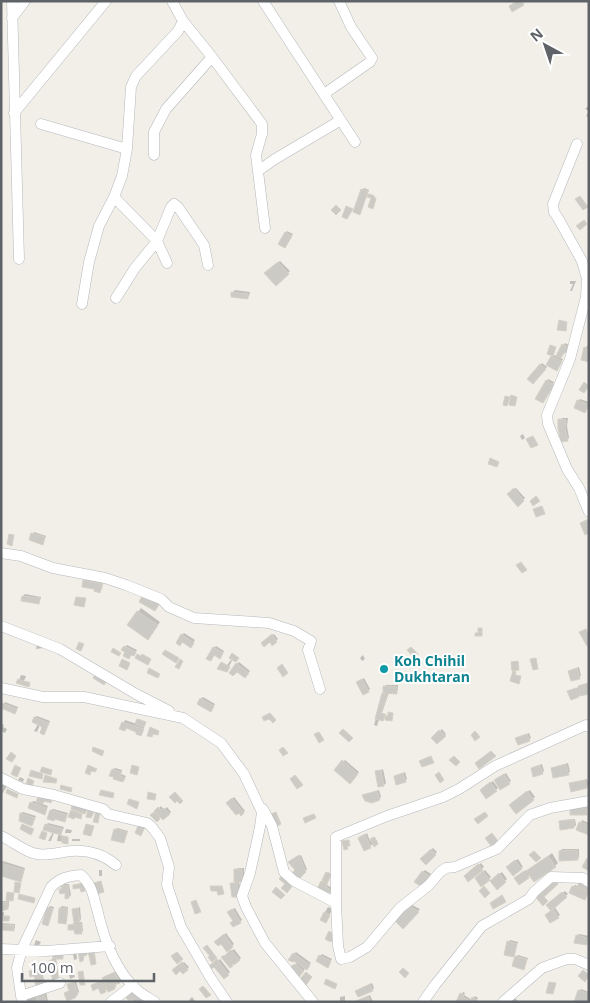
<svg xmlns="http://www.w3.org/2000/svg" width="590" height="1003" viewBox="0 0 590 1003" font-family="'Open Sans',sans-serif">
<rect width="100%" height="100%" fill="#f1efe8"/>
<path fill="#0003" d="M 588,106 L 589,106 L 589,118 L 586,116 L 589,111 L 585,109 Z
M 364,188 L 369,190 L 360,213 L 362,190 Z
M 287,231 L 293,234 L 285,247 L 286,233 Z
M 280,261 L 290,271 L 276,284 L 266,273 Z
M 570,281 L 576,281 L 572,291 L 570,291 L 573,284 L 570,284 Z
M 235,290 L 250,292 L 249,296 L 247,298 L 233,292 Z
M 589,338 L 589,360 L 585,348 L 588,345 Z
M 565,343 L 571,346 L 560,358 L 563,359 L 559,367 L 552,357 L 553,355 L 557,356 Z
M 542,363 L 547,367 L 533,383 L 529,379 Z
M 548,379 L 554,382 L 544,400 L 547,381 Z
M 580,399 L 589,402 L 585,412 L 578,401 Z
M 562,418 L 568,418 L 567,426 L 569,438 L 567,440 L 560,420 Z
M 523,434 L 525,438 L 522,440 L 520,436 Z
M 516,488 L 525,498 L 518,505 L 509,494 Z
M 34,532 L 46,536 L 43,543 L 33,534 Z
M 86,579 L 103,582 L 102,589 L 100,591 L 84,581 Z
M 25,594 L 41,597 L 40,601 L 39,602 L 23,596 Z
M 141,608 L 160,622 L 151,635 L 129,625 Z
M 184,633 L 195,640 L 192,644 L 183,641 L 182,635 Z
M 274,634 L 278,639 L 272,644 L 270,641 L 264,641 Z
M 37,645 L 43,648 L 36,649 Z
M 127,645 L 137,650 L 134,655 L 125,647 Z
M 216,646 L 224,651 L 222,655 L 214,648 Z
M 363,655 L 365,659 L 362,661 L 360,658 Z
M 231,660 L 232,661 L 227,670 L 219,668 L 222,662 L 227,665 Z
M 239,662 L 250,671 L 245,676 L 237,670 L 237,664 Z
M 579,667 L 581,676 L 572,680 L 569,671 Z
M 21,675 L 26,676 L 24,681 L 30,682 L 29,685 L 18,683 Z
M 364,678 L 370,689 L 368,691 L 358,682 Z
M 589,683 L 589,692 L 579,696 L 571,690 Z
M 386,685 L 398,685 L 398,690 L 396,692 L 389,692 L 382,713 L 386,714 L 383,720 L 379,719 L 377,726 L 374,725 L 383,694 L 386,692 L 384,687 Z
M 203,697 L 215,704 L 212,708 L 201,699 Z
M 5,702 L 18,707 L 15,713 L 2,707 Z
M 37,716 L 50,721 L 44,733 L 44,726 L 40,725 L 37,732 L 34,731 L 38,724 L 35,717 Z
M 139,719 L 146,722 L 141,735 L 138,731 L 127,727 L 125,730 L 121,728 L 125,720 L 137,724 Z
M 1,724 L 4,725 L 3,727 L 7,729 L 5,733 L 1,731 Z
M 442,729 L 446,734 L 437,743 L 433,738 Z
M 529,733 L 531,738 L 529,739 L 516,739 Z
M 345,760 L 359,772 L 350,782 L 336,769 Z
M 568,763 L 570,772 L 568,773 L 552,768 Z
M 542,764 L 544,771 L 542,773 L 532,768 Z
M 115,768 L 122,770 L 121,774 L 126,776 L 123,781 L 113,769 Z
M 383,769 L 386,783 L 384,785 L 377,772 Z
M 405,772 L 407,779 L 405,781 L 395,777 Z
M 506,773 L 511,781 L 501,788 L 498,778 Z
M 20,777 L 24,779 L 23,782 L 18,780 Z
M 587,779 L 589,785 L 587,787 L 571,784 Z
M 493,781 L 498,788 L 487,797 L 483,788 Z
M 1,783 L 7,786 L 1,796 Z
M 379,790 L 381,797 L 379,799 L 364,795 Z
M 530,790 L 535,797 L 516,812 L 513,803 Z
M 53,797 L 50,802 L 46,800 L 42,804 L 48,806 L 45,813 L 29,808 L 33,801 L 38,802 Z
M 234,797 L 245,811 L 241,814 L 227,803 Z
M 161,806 L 164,810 L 167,807 L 171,812 L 163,819 L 161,816 L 157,820 L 152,815 Z
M 53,809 L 68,813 L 66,818 L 65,820 L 56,818 L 54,820 L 51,810 Z
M 23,812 L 36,816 L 32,824 L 21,813 Z
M 575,819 L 576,825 L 574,827 L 560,822 L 562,820 Z
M 582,820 L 589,823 L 589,833 L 578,829 Z
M 48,823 L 64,827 L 62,832 L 59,835 L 68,837 L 68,842 L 57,841 L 58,836 L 60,833 L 54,832 L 51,841 L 48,841 L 53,832 L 46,825 Z
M 117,828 L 128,831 L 124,841 L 115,830 Z
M 66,829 L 72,830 L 71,833 L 65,833 Z
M 367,833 L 370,841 L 375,837 L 378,843 L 374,845 L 373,844 L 365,849 L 359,838 Z
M 72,839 L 80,839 L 80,841 L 72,841 Z
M 433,848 L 437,852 L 426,863 L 422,859 Z
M 562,849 L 579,849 L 579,857 L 577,859 L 560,851 Z
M 552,853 L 558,863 L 555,866 L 530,874 L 528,877 L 517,877 L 526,870 L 527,872 Z
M 301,855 L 307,869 L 298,878 L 297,870 L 291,860 Z
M 518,859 L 523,867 L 521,868 L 509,865 Z
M 3,861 L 25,868 L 22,878 L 20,880 L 1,875 L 1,863 Z
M 481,863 L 484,867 L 468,880 L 465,876 Z
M 238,868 L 244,868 L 244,879 L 239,881 L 241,894 L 239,896 L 232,884 L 236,882 L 236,870 Z
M 99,870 L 102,870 L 102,876 L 99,876 Z
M 425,870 L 431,874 L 423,884 L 423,872 Z
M 485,870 L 491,877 L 482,885 L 476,878 Z
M 328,872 L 331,874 L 327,885 L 332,888 L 329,894 L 322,882 Z
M 502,872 L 507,879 L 497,888 L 491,881 Z
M 589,881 L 589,892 L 585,899 L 573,887 L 575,885 L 579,887 Z
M 64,884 L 69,884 L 71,895 L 69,897 L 66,892 L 60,890 Z
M 565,891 L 568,894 L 554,906 L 560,915 L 551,921 L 552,910 L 548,905 Z
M 8,893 L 14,893 L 13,899 L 9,899 L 9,906 L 7,908 L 1,909 L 1,901 L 7,901 Z
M 412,905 L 420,909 L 403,928 L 396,921 Z
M 50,906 L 54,907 L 48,925 L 48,908 Z
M 62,906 L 68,907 L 67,921 L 65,922 L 60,908 Z
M 80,907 L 81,919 L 78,923 L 82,922 L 83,931 L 81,932 L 69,925 L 75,923 L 74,910 Z
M 328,907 L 337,910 L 335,914 L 331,912 L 326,922 L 321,919 Z
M 235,908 L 242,920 L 233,926 L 234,921 L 230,910 Z
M 1,912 L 4,912 L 4,916 L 10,916 L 9,920 L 1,920 Z
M 1,923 L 15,924 L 15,928 L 13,929 L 1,929 Z
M 226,933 L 234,944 L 227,950 L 217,940 Z
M 579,934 L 589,936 L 586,944 L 577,936 Z
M 36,940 L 41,942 L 38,947 L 34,945 Z
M 510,940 L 518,942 L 513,956 L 509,942 Z
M 234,949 L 241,958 L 230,966 L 223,957 Z
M 76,952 L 77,959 L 74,960 L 73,953 Z
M 296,952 L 311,963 L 298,976 L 292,967 L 298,962 L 294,954 Z
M 63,953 L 63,958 L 56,958 L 59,980 L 57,981 L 52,971 L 46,969 L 51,966 L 50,961 L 52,959 Z
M 322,954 L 332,959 L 328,966 L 320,956 Z
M 518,955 L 528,958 L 524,968 L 516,957 Z
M 220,959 L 230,972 L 224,977 L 214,965 L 210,966 Z
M 184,962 L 189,967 L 183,973 L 180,970 L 174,970 Z
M 42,968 L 44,981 L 40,986 L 36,975 L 30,972 L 32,970 Z
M 117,971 L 121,980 L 115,983 L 116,986 L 115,988 L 108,988 L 105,991 L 94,984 L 104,980 L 103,978 L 105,976 Z
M 74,974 L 75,977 L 70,979 L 69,975 Z
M 76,981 L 79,992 L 74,997 L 66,993 L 70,990 L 68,984 Z
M 372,983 L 374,988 L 372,990 L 356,991 Z
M 581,989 L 589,992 L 589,1002 L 579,991 Z
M 46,991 L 48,1002 L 27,1002 L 26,998 Z
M 463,992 L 465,993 L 464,995 L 472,1000 L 475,996 L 478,998 L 476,1002 L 458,1002 Z
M 370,995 L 373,1002 L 355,1002 L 356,1001 Z
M 512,995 L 519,1002 L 506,1002 Z
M 345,996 L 345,1002 L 340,1002 L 340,997 Z
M 192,997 L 196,1002 L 190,1002 L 189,1000 Z"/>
<path fill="#cccac5" stroke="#d6d1c6" d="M 517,1 L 522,1 L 524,5 L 512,12 L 509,6 Z
M 361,189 L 368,191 L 360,215 L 353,212 Z
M 368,194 L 373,195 L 376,199 L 373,209 L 368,207 L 371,198 L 367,197 Z
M 580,196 L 588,207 L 583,210 L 575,199 Z
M 336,205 L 341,210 L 336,215 L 331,210 Z
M 346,206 L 353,209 L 347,219 L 342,217 Z
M 584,220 L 587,224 L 580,230 L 576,226 Z
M 285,232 L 292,236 L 285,248 L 278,244 Z
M 278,262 L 289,274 L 276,286 L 264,273 Z
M 231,292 L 248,294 L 248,299 L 231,297 Z
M 559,320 L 567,322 L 566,331 L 557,330 Z
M 562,344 L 570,348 L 567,353 L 564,352 L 561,358 L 556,356 Z
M 550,345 L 556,347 L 553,356 L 547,354 Z
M 584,347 L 589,349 L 589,362 L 581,360 Z
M 551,356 L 562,361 L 557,371 L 546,365 Z
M 540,364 L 546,369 L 533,384 L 527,379 Z
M 546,380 L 554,385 L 543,403 L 535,399 Z
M 584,382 L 589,386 L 584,393 L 579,390 Z
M 511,395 L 517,397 L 515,406 L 509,405 Z
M 505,396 L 510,397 L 507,406 L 503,405 Z
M 577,400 L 589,405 L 585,413 L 574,408 Z
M 558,419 L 566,420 L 565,428 L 568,441 L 561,442 L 558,428 Z
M 533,436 L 538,445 L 531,448 L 526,439 Z
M 490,458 L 499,462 L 497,467 L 488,464 Z
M 514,488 L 524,501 L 518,507 L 507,494 Z
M 536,496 L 540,501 L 533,506 L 530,501 Z
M 542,506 L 545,514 L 536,517 L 533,509 Z
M 589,519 L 589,533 L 585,535 L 580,523 Z
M 31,533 L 45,537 L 43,545 L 29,540 Z
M 9,534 L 14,535 L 12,546 L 7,544 Z
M 521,562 L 527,570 L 522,573 L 516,565 Z
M 83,580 L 102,584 L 100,593 L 94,591 L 94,589 L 82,587 Z
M 143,594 L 160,603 L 155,611 L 139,602 Z
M 22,596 L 40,598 L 39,604 L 21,601 Z
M 76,597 L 86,598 L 84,607 L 74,605 Z
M 137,611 L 158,625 L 148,640 L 127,625 Z
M 478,628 L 482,628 L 482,636 L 475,636 L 475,633 L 478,633 Z
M 586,629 L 589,634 L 589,645 L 587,646 L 579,632 Z
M 181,634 L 194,643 L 191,648 L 182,642 L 180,646 L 176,643 Z
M 272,634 L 277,642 L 272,646 L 270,642 L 264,647 L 261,643 Z
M 79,642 L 84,644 L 81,651 L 76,649 Z
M 124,646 L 136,652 L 134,656 L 131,655 L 129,659 L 123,656 L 125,652 L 121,650 Z
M 213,647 L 223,653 L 220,659 L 214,655 L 211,661 L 206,659 Z
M 411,647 L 418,654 L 414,658 L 407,650 Z
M 113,648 L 121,653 L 119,656 L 111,652 Z
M 165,650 L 179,658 L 176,663 L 162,654 Z
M 232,653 L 239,658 L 236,662 L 229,658 Z
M 137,654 L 141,656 L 142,654 L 151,659 L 148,665 L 135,658 Z
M 536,658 L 538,669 L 533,670 L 530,659 Z
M 122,659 L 130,663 L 127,670 L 119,666 Z
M 180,659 L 183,661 L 179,669 L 175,667 Z
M 518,661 L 519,670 L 512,671 L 511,662 Z
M 221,662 L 230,667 L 227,672 L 217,669 Z
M 236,663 L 249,673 L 245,678 L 237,672 L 233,676 L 229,673 Z
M 282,664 L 288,673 L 283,677 L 277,668 Z
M 149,668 L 160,674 L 158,678 L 147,673 Z
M 577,668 L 580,679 L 571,681 L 568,671 Z
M 513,671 L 516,672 L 515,675 L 521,676 L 519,684 L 510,681 Z
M 96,673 L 107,680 L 104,685 L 93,678 Z
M 18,679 L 30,683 L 29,687 L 16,683 Z
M 362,679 L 369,692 L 363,695 L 356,682 Z
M 588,683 L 589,694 L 580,696 L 578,686 Z
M 383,686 L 397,687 L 397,694 L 383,693 Z
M 576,688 L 579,697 L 571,700 L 567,691 Z
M 382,693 L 387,695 L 381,714 L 385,715 L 383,721 L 375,719 Z
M 200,698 L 214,706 L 211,712 L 197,704 Z
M 2,703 L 17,709 L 15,714 L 1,708 Z
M 388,712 L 393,713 L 392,721 L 385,720 L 385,716 L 388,716 Z
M 270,713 L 276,720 L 273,723 L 269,719 L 264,721 L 262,717 Z
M 34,717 L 49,723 L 44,735 L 40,733 L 42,727 L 32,722 Z
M 137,719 L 146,722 L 144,727 L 135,724 Z
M 122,722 L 144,729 L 141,736 L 136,734 L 136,732 L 126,728 L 125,731 L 119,729 Z
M 150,727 L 159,731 L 158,735 L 153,734 L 152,737 L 147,736 Z
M 343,729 L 353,738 L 349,742 L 339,733 Z
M 439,730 L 446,736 L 437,744 L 431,738 Z
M 475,731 L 480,737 L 475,741 L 471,735 Z
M 319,732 L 324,740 L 319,743 L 314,734 Z
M 527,734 L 530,741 L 518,745 L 515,738 Z
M 93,747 L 104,751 L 102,756 L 92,751 Z
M 283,747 L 288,753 L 283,756 L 279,750 Z
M 491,751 L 496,756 L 479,769 L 475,763 Z
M 11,752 L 16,756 L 12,762 L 6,759 Z
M 431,756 L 434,763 L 422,767 L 419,761 Z
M 454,756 L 460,762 L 456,766 L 449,760 Z
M 342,760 L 358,774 L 350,784 L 334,770 Z
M 566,764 L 569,775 L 553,778 L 551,768 Z
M 15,765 L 21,768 L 17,777 L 11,774 Z
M 88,765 L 97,769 L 95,772 L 91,771 L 90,775 L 85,773 Z
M 132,765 L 139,767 L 137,775 L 130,773 Z
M 540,765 L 543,774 L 533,777 L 531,768 Z
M 42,767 L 52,770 L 51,775 L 40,772 Z
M 112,769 L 121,772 L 120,776 L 125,778 L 123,782 L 113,779 L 114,777 L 109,776 Z
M 31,770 L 43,774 L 42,779 L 29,776 Z
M 381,770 L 384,786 L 378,787 L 375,771 Z
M 439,772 L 444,780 L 440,783 L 435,775 Z
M 403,773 L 406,782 L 396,785 L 394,776 Z
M 504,774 L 510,784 L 500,790 L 494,780 Z
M 45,775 L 57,779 L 56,783 L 43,782 Z
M 295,775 L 303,785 L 297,789 L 290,779 Z
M 28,778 L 34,781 L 32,786 L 26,784 Z
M 585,780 L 587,788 L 571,792 L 569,783 Z
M 490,782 L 497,791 L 486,799 L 480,790 Z
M 61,785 L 72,788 L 71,792 L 60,789 Z
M 7,789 L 18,794 L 17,798 L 6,793 Z
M 101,790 L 114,793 L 113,798 L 99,795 Z
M 377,791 L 380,800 L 372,803 L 365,801 L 362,795 Z
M 527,791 L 534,800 L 516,814 L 509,805 Z
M 148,792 L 156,794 L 155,800 L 147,799 Z
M 175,792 L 183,801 L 180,804 L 177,801 L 175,803 L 169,797 Z
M 39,794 L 52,799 L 51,803 L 44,801 L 43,804 L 36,802 Z
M 232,798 L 244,813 L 241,816 L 239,813 L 236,815 L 226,803 Z
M 129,799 L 139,802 L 137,809 L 127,804 Z
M 30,802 L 47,808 L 45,815 L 28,808 Z
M 73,803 L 88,808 L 85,814 L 71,809 Z
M 158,807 L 161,810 L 164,808 L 170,814 L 163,820 L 154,811 Z
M 587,807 L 587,815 L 570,815 L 570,808 Z
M 50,810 L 67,815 L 65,822 L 55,819 L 54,821 L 47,819 Z
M 71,810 L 82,814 L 81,819 L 75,817 L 74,819 L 68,817 Z
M 88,810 L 94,812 L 91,818 L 86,817 Z
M 96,811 L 100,812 L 98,823 L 93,822 Z
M 154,812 L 160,819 L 157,822 L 150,815 Z
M 276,812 L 281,824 L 276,827 L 271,814 Z
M 485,812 L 488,816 L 478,824 L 474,819 Z
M 20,813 L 35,818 L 32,826 L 19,821 Z
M 314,814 L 316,818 L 305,823 L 303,818 Z
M 574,820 L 574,828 L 560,830 L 559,821 Z
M 140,821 L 146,824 L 141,836 L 135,833 Z
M 579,822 L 589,825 L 589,835 L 576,830 Z
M 22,824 L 34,829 L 31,835 L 20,829 Z
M 45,824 L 62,829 L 61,835 L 43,830 Z
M 86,824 L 94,826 L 91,836 L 83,834 Z
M 114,829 L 127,832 L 124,843 L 111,840 Z
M 42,831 L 47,833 L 45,840 L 39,838 Z
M 492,833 L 498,841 L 491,846 L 485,838 Z
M 365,834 L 371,848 L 364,851 L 358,838 Z
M 62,836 L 68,837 L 68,844 L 62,843 Z
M 374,837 L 378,844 L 374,847 L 370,839 Z
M 349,840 L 350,846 L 347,846 L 348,849 L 344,850 L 342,841 Z
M 431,849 L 436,855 L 426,865 L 420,859 Z
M 577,850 L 578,860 L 559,861 L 559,851 Z
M 534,851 L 541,858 L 536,862 L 529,855 Z
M 299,855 L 306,872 L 298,880 L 292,873 L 295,870 L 288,862 Z
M 548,856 L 556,867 L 534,882 L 526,871 Z
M 587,858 L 589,859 L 589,871 L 582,867 Z
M 515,860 L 522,869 L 513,876 L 506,867 Z
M 1,863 L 24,870 L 21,882 L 1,876 Z
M 478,864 L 483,870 L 468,882 L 464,876 Z
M 234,869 L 242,869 L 242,882 L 234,882 Z
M 422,871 L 430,877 L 422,887 L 414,882 Z
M 483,871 L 490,880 L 481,887 L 475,878 Z
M 524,871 L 529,878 L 519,885 L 514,878 Z
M 326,872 L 331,875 L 327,883 L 322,880 Z
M 499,873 L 506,882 L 497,890 L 490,881 Z
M 282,875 L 293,885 L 287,893 L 281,888 L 285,884 L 279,879 Z
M 552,877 L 558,884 L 544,897 L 548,901 L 543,906 L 533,894 Z
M 581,879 L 589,883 L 589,892 L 577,887 Z
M 101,881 L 104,892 L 97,894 L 94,883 Z
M 321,881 L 327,884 L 326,887 L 331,890 L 327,897 L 316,891 Z
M 15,882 L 21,883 L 19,893 L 14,892 Z
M 84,883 L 85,891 L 81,892 L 80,888 L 73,889 L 73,885 Z
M 230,883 L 237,883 L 239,897 L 232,897 Z
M 68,885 L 69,898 L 65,899 L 65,893 L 60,894 L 59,889 L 62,889 L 61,886 Z
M 210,886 L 222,886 L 224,894 L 218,895 L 217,891 L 211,891 Z
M 484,886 L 490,893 L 485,898 L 479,891 Z
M 572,886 L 588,893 L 585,900 L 569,893 Z
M 276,887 L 285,895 L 281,899 L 272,892 Z
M 7,892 L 14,893 L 13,901 L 6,900 Z
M 562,892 L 567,897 L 551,911 L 546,905 Z
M 19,894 L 35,898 L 34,903 L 18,899 Z
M 502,895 L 506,902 L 493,909 L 490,903 Z
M 196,900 L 201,912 L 195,914 L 191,902 Z
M 1,902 L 8,902 L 8,909 L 1,911 Z
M 410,906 L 419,912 L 403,929 L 395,921 Z
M 47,907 L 53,909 L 48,926 L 42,924 Z
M 59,908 L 67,908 L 66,924 L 58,923 Z
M 78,908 L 80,922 L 74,923 L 72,909 Z
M 233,909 L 241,923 L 233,927 L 230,923 L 233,921 L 227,912 Z
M 553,909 L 559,918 L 550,923 L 545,915 Z
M 324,912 L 330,915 L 326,923 L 320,920 Z
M 1,916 L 9,916 L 9,921 L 1,921 Z
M 81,924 L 82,934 L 75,934 L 74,930 L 68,930 L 68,925 Z
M 1,925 L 14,925 L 14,931 L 1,930 Z
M 329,931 L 335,935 L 331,942 L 325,939 Z
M 224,934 L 233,947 L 227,952 L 221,944 L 218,946 L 214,942 Z
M 576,935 L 588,938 L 587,945 L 574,943 Z
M 507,941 L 517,944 L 514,957 L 504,955 Z
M 207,945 L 217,958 L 212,962 L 208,957 L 210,956 L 203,948 Z
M 94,950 L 96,964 L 91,965 L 88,951 Z
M 231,950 L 240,960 L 234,965 L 226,954 Z
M 86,951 L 87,955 L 84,956 L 83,961 L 80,962 L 78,952 Z
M 177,952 L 183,959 L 177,964 L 171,956 Z
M 52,953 L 63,953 L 63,959 L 53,959 Z
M 293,953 L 310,965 L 307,970 L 294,961 L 293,962 L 288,960 Z
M 225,955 L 233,966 L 230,968 L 221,957 Z
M 319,955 L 331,961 L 328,968 L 316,961 Z
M 515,956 L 527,959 L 524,970 L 512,966 Z
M 217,959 L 229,975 L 224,979 L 214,967 L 211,969 L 209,966 Z
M 55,960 L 58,983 L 53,983 L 51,972 L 45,973 L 45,968 L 50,967 L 49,961 Z
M 182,962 L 188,970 L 183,974 L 180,971 L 176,975 L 172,970 Z
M 295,964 L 304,971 L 298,978 L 290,967 Z
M 403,968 L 409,973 L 405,978 L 399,972 Z
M 41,970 L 43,984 L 40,984 L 40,988 L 36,988 L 34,976 L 30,977 L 29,971 Z
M 583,970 L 589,975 L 585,982 L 578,976 Z
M 83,971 L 85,985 L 80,985 L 78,972 Z
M 115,972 L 120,983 L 114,985 L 115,989 L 108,992 L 102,978 Z
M 306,972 L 312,977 L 306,985 L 300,979 Z
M 326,979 L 337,984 L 335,989 L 324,984 Z
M 102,981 L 106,992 L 101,994 L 98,988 L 93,991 L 91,985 Z
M 74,982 L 78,994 L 75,998 L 67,1001 L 64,993 L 69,991 L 67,984 Z
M 549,982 L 556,983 L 553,994 L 546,993 Z
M 370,984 L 373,991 L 358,997 L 355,991 Z
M 203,986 L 211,995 L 206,998 L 199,989 Z
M 134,990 L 146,1002 L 134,1002 L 132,999 L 130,1001 L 126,998 Z
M 578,990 L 589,994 L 589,1002 L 574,1002 Z
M 44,992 L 46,1002 L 37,1002 L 36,994 Z
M 460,993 L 464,995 L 463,997 L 470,1001 L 472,997 L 477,1000 L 477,1002 L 456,1002 Z
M 368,996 L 370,1002 L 354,1002 Z"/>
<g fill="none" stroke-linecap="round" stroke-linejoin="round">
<g stroke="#b5b8bc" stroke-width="11">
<path id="street" d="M 12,1 L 19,259
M 263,1 L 355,142
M 12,18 L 25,1
M 183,21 L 212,57 L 262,124 L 262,134 L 256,155 L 265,228
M 324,94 L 370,62 L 372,58 L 351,27 L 339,1
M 14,113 L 106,1
M 41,124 L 127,149
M 577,144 L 553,204 L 554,212 L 558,218 L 582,261 L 587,279 L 586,297 L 570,359 L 547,415 L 548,424 L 567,469 L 579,488 L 589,512
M 154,155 L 154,132 L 166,109 L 212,57
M 258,171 L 275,159 L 341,120
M 114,197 L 157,241 L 167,263
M 116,298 L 135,268 L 157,241 L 171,207 L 174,204 L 178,207 L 204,245 L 208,265
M 82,304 L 89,262 L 99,226 L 114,197 L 122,176 L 127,149 L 131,87 L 136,76 L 178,31 L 183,21 L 172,1
M 1,553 L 21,556 L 53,568 L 105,578 L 126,585 L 161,599 L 169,607 L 194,618 L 269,623 L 294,631 L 311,641 L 308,650 L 320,689
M 1,626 L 60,649 L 136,694 L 169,711
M 1,688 L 43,697 L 84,697 L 183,718 L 221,743 L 244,774 L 262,812 L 260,827 L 250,873 L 242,896 L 246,907 L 265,943 L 313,1002
M 1,778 L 23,789 L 54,795 L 103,809 L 108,814 L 147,823 L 151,826 L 160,838 L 169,867 L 167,885 L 181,927 L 210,977 L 227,1002
M 263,809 L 272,826 L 284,872 L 294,881 L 336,903 L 338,946 L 341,959 L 350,957 L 367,947 L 400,908 L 429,885 L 440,872 L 446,868 L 455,867 L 497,849 L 530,815 L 550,808 L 589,801
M 1,836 C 13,841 24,852 37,854 C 48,856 60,852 72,851 C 88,850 104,855 116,865
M 336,903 L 336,837 L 387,816 L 443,797 L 459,789 L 495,766 L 586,725 L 589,727
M 1,949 L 46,951 L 110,946
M 21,996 L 60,983
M 22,1002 L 17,968 L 22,949 L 51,887 C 60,878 68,876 81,875 C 92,885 93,895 97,909 C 103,935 115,970 136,989 C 141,994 149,998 155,1002
M 111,1002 L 133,985
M 423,1002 L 435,985 L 482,926 L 529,899 L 534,892 L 551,877 L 583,878 L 589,882
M 503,1002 L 542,968 L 567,959 L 575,959 L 589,965"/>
</g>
<use href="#street" stroke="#fff" stroke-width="10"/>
</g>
<circle fill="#0f9aa8" stroke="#fff" stroke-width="2" cx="384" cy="669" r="5"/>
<g text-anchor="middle" stroke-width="4" stroke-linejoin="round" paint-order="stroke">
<g font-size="14" font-weight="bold" fill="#0d838f" stroke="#fff" text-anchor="start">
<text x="394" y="666">Koh Chihil<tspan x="394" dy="16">Dukhtaran</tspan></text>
</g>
</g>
<rect width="590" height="1003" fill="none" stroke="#5f6368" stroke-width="5"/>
<g transform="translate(545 45) rotate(320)" stroke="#ffffff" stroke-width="4" paint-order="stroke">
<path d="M0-4L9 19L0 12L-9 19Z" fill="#5f6368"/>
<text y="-8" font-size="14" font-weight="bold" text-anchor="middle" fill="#5f6368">N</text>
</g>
<path d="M22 973v8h132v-8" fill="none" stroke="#5f6368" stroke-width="2.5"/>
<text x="30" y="973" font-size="15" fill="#5f6368" stroke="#ffffff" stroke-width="4" paint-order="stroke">100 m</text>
</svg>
